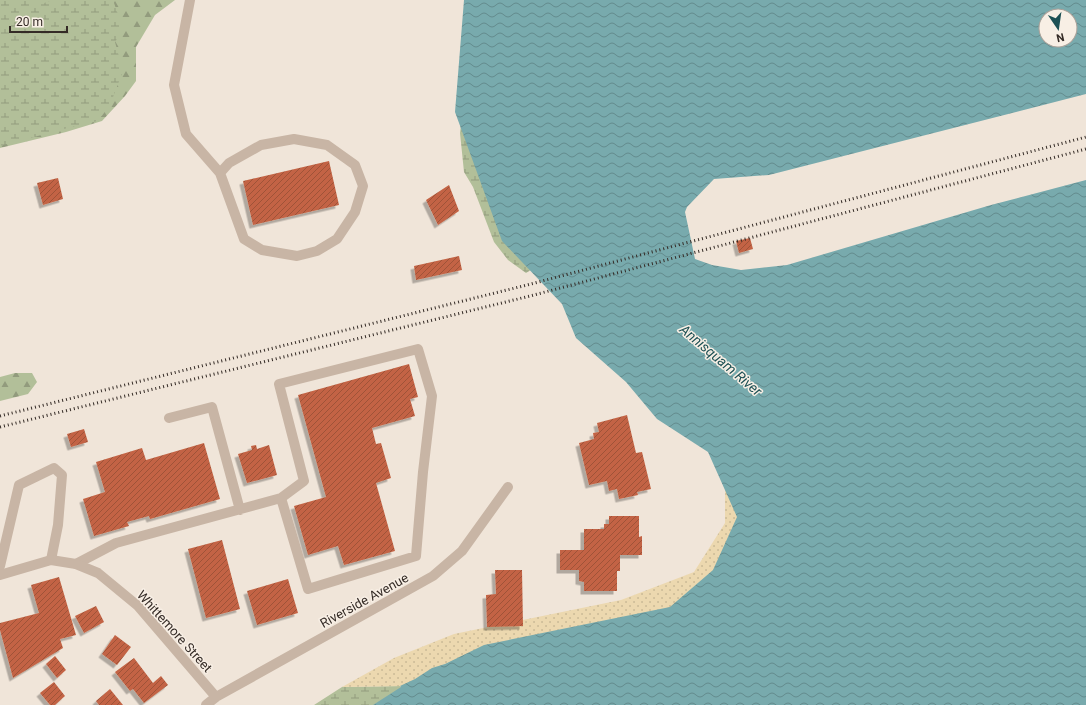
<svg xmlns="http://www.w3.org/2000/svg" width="1086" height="705" viewBox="0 0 1086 705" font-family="Roboto,sans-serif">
<defs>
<pattern id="forest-firs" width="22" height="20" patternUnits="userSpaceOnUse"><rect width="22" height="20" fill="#b2bf99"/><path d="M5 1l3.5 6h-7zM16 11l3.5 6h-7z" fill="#929b7d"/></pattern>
<pattern id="wetland-marsh" width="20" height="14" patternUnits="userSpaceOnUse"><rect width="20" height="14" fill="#b2bf99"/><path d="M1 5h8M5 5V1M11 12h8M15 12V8" fill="none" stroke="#929b7d"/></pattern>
<pattern id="sand-dots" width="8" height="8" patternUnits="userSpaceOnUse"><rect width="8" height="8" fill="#ecd8af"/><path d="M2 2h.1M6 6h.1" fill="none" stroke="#cbba96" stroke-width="1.8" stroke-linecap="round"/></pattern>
<pattern id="water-waves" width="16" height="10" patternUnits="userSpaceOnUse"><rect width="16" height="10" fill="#78aaad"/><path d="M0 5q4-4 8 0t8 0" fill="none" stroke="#638b8d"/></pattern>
<pattern id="building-hatch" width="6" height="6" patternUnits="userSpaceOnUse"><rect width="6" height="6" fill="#c36444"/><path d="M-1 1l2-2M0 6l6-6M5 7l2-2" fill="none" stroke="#9f5339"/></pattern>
<filter id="shadow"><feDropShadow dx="-3.5" dy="3.5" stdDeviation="0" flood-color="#0004"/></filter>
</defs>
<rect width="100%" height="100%" fill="#f0e5d9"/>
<path fill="url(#forest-firs)" d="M 0,0 L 175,0 L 155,15 L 136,47 L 136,81 L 125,96 L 102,121 L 66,132 L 0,148 Z
M 15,373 L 32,373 L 37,382 L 28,394 L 0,401 L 0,377 Z"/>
<path fill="url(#wetland-marsh)" d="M 0,0 L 38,0 L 44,3 L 53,0 L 113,0 L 123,29 L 115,42 L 123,71 L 110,105 L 98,121 L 64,129 L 0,146 Z
M 464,100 L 544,262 L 526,273 L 508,260 L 494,242 L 473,187 L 464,172 L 460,133 Z
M 400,686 L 412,705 L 314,705 L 342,687 Z"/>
<path fill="url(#sand-dots)" d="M 725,465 L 751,534 L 678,605 L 407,686 L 342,687 L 394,658 L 454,634 L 621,600 L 694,572 L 725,523 Z"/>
<path fill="url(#water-waves)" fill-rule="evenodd" d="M 464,0 L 1086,0 L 1086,94 L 769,175 L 714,179 L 687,207 L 685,212 L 695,259 L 712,265 L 741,270 L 787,265 L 991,205 L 1086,180 L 1086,705 L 373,705 L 401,687 L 400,686 L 415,679 L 432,668 L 445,664 L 484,645 L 670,607 L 713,570 L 737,517 L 708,452 L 657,419 L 626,382 L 576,338 L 562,304 L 502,241 L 455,112 ZM 1046,16 L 1070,16 L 1070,40 L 1046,40 Z"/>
<path fill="url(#building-hatch)" filter="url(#shadow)" d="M 329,161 L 339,205 L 253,225 L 243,181 Z
M 58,178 L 63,199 L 43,205 L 37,183 Z
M 449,185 L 459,211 L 438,225 L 426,200 Z
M 750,238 L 753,249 L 739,253 L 736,241 Z
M 459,256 L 462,270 L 416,280 L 414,266 Z
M 409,364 L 418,397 L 410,399 L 415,416 L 372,428 L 376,444 L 381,443 L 391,478 L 376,483 L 395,551 L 344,565 L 338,546 L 308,555 L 294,506 L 326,497 L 298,395 Z
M 627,415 L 636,453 L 642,452 L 651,489 L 637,492 L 638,495 L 619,499 L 617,489 L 609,491 L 607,481 L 589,485 L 579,443 L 594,439 L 593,433 L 599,432 L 597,423 Z
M 84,429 L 88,442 L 71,447 L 67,434 Z
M 204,443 L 220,499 L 150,519 L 149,516 L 127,522 L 129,526 L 94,536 L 83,499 L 105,492 L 96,462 L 142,448 L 146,460 Z
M 256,445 L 257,449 L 269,445 L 277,475 L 247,483 L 238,454 L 252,450 L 251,446 Z
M 609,516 L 639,516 L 639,537 L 642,536 L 642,555 L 620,555 L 620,571 L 617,571 L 617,591 L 584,591 L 584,582 L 579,581 L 579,570 L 560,570 L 560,550 L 584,550 L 584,529 L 604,529 L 604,524 L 609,524 Z
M 222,540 L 240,609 L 206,618 L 188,549 Z
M 495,570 L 522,570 L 523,626 L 487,627 L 486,595 L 496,594 Z
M 59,577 L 76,635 L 60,639 L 63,648 L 13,678 L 0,630 L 0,623 L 39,613 L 31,585 Z
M 288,579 L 298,613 L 257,625 L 247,591 Z
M 96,606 L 104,622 L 84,633 L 75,616 Z
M 115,635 L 131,647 L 117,665 L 102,654 Z
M 55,656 L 66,670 L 57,678 L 46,664 Z
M 134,658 L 153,683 L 161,676 L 168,685 L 144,703 L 133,689 L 130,691 L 115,672 Z
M 54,682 L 65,696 L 55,705 L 50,705 L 40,693 Z
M 110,689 L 123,705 L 99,705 L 96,701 Z"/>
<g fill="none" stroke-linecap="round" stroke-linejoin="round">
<path stroke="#c8b5a5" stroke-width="10" d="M 190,0 L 174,85 L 186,134 L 220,173 L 244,239 L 262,250 L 297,256 L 317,251 L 337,239 L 355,212 L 363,186 L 355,165 L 327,145 L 294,139 L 261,145 L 229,163 L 220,173
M 169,418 L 212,407 L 240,510
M 76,564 L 116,543 L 281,498 L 308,589 L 416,556 L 423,472 L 432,396 L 418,349 L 279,384 L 304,481 L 281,498
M 0,566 L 19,485 L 54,468 L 62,475 L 58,525 L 51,560"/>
<path stroke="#c8b5a5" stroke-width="10" d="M 0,575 L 51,560 L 76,564 L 98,573 L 138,606 L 216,697
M 206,705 L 216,697 L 433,576 L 462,551 L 508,487"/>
<path stroke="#342b26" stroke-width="3" stroke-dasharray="1 3" stroke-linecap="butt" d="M 0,416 L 527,285 L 1086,137
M 0,427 L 530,296 L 1086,149"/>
</g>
<g text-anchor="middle" stroke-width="3" stroke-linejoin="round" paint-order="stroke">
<g font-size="13" fill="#342b26" stroke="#f8efe5">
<text transform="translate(364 600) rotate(-29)" y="5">Riverside Avenue</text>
<text transform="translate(175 631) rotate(48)" y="5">Whittemore Street</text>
</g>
<g font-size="14" font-style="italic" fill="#1d5054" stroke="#f8efe5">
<text transform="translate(721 360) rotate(40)" y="5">Annisquam River</text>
</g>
</g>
<g transform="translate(1058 28) rotate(167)"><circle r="19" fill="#f8efe5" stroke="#aaa199"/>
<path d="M0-3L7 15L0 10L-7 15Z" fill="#1d5054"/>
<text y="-6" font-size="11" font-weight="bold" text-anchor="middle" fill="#342b26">N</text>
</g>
<path d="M10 26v6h57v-6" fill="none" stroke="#342b26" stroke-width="2"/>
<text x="16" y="26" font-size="12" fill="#342b26" stroke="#f8efe5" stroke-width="3" paint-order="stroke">20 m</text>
</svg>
